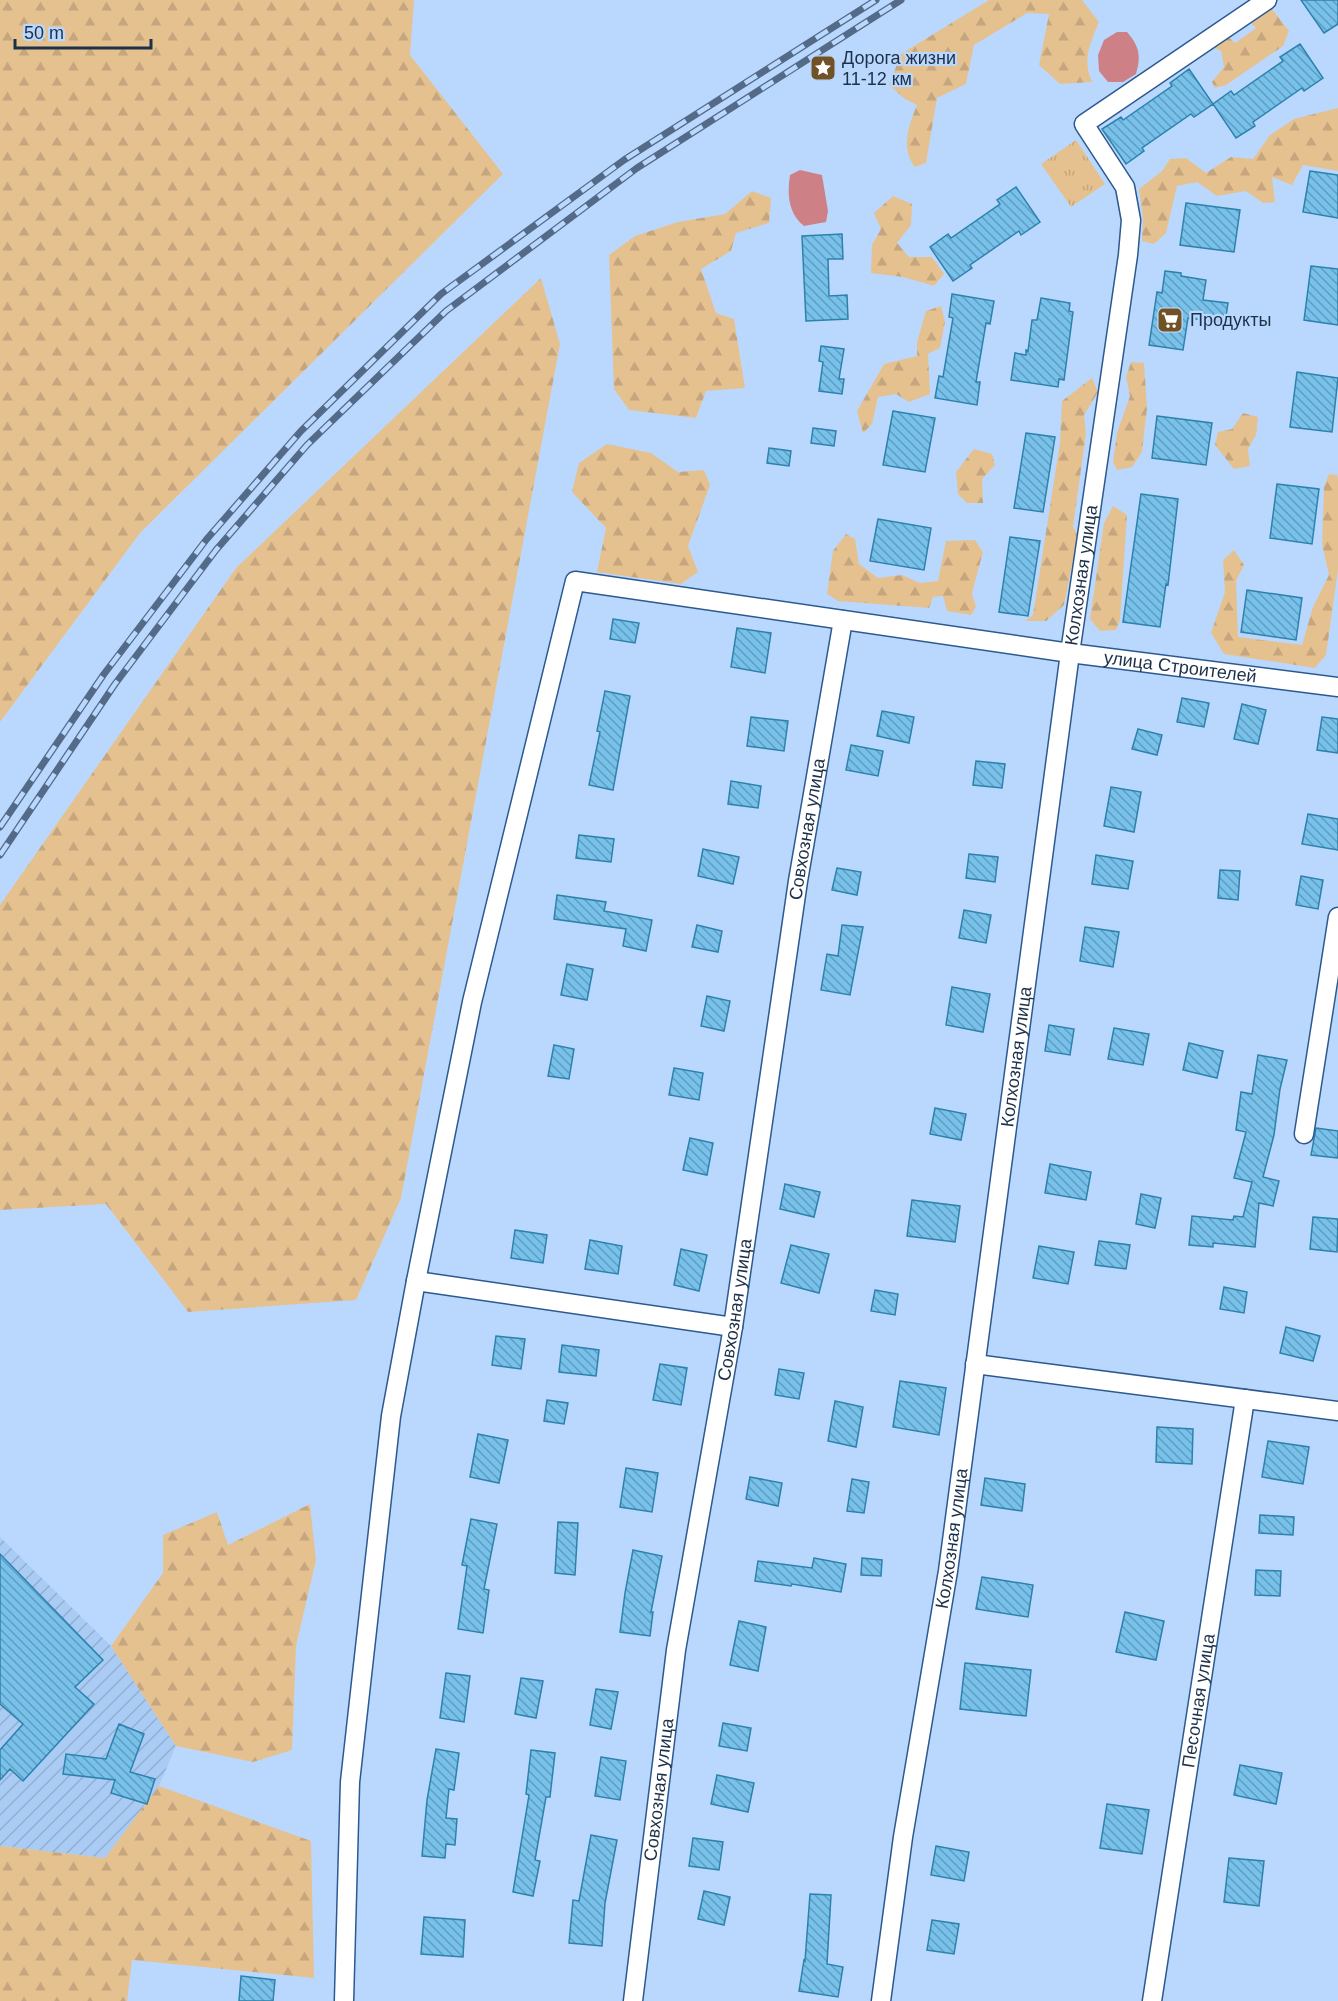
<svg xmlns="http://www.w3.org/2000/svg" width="1338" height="2001" viewBox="0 0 1338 2001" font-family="Arial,sans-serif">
<defs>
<pattern id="industrial-furrows" width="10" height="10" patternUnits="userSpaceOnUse" patternTransform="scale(1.5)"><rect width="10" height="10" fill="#aacbf4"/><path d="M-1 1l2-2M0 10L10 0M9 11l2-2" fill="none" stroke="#92afd3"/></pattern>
<pattern id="forest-firs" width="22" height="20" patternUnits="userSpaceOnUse" patternTransform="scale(1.5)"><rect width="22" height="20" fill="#e6c190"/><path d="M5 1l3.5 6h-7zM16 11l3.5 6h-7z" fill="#c5a67e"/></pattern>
<pattern id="park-tufts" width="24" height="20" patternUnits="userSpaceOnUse" patternTransform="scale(1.5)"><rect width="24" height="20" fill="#e6c190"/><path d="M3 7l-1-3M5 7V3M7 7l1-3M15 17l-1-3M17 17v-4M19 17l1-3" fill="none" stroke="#c5a67e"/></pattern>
<pattern id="building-back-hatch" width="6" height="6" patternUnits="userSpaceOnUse" patternTransform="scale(1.5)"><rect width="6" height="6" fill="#77c1ea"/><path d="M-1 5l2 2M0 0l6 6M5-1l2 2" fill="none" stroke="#619dc0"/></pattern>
</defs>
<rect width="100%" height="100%" fill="#bad8fe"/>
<path fill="url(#industrial-furrows)" d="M 0,1537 L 111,1646 L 176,1746 L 159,1786 L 105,1858 L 0,1846 Z"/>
<path fill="url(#forest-firs)" d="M 0,0 L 414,0 L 410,55 L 503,174 L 140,533 L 0,722 Z
M 989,0 L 1082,0 L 1099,22 C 1090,45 1082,58 1092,82 L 1060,84 L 1039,65 L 1049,14 L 1027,13 L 974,45 L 966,84 L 937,98 L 926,163 L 915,167 C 900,148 909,125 917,105 L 905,99 L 889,85 L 901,54 Z
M 1272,9 L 1289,31 L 1283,46 L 1226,85 L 1215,88 L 1212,82 L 1224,67 L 1221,51 L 1210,46 L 1225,34 L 1235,43 L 1256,28 L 1251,23 L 1258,10 Z
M 1338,108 L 1338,171 L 1303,165 L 1292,185 L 1272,177 L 1275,202 L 1263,203 L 1246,191 L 1217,196 L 1197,182 L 1177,186 L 1166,233 L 1154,244 L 1142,241 L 1143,218 L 1139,189 L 1162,171 L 1170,159 L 1186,158 L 1206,173 L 1231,157 L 1253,159 L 1270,135 L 1294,119 Z
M 752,191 L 771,198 L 769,223 L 736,233 L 731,251 L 701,269 L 716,313 L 734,319 L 745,388 L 706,391 L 696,418 L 629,410 L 614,389 L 609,255 L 635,236 L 678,222 L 725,214 Z
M 893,196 L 912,204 L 911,225 L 897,243 L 909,257 L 932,257 L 944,274 L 934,286 L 903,277 L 871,273 L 872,245 L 881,229 L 874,213 Z
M 541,278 L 560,344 L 401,1198 L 356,1300 L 188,1312 L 106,1204 L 0,1210 L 0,905 L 236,568 Z
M 941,306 L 945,322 L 940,348 L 928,354 L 930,394 L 909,402 L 896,394 L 878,397 L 872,424 L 863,433 L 857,411 L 884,364 L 917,356 L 917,342 L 926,311 Z
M 1131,362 L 1144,363 L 1147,408 L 1142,452 L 1132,467 L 1117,470 L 1113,462 L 1117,433 L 1130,396 L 1126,377 Z
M 1092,378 L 1098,392 L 1084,415 L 1086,433 L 1073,527 L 1081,540 L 1073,560 L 1064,605 L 1046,621 L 1025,621 L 1033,615 L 1060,443 L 1062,401 Z
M 1243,413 L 1258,417 L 1256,435 L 1248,449 L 1250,466 L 1234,469 L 1215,445 L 1218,432 L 1232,429 Z
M 607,444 L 651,453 L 678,472 L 704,470 L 710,485 L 688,546 L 698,572 L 681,584 L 597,572 L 606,528 L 572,492 L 579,463 Z
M 974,449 L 992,454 L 995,465 L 982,479 L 983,503 L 967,503 L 958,494 L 956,472 Z
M 1329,474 L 1337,475 L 1338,479 L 1338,569 L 1326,655 L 1315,668 L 1224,654 L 1211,633 L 1225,592 L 1223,560 L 1234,550 L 1244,565 L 1236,581 L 1238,637 L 1302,645 L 1313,607 L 1329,575 L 1322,544 L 1324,487 Z
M 1113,506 L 1127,515 L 1120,620 L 1116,630 L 1100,631 L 1090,619 L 1104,523 Z
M 846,534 L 855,539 L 859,564 L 878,578 L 902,575 L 920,583 L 938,581 L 946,541 L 975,540 L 983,552 L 972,593 L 976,607 L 971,615 L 947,611 L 943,596 L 933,597 L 929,608 L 838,601 L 827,594 L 833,551 Z
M 310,1504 L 316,1560 L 296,1646 L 292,1750 L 253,1762 L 176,1746 L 111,1646 L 163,1573 L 163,1535 L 217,1512 L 228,1545 Z
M 159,1786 L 311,1841 L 314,1978 L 132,1960 L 127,2001 L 0,2001 L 0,1846 L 105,1858 Z"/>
<path fill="url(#park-tufts)" d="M 1076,140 L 1105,184 L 1071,207 L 1041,164 Z"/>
<path fill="#cd8187" d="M 1117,32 L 1127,32 C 1140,47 1141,56 1136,74 L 1123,82 L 1108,82 L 1099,71 L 1098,55 L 1104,40 Z
M 800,170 L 822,175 L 828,211 L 826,222 L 804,226 C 788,213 787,194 790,175 Z"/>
<path fill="url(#building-back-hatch)" stroke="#2c82ad" stroke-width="1.5" d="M 1301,0 L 1338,0 L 1338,24 L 1324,33 Z
M 1300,44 L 1323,78 L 1304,91 L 1302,88 L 1253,122 L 1255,126 L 1236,138 L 1213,104 L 1231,91 L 1234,95 L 1283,61 L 1280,57 Z
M 1189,69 L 1213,104 L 1194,117 L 1191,114 L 1142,148 L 1144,151 L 1126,164 L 1102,129 L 1121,117 L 1123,120 L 1172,86 L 1170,83 Z
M 1310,171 L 1338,175 L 1338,218 L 1303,212 Z
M 1016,187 L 1040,222 L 1021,235 L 1019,231 L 970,265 L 972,268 L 953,281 L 930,247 L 948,234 L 951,238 L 1000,204 L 997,200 Z
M 1186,203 L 1240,210 L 1234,252 L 1180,245 Z
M 842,234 L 843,259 L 828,259 L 829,296 L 847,295 L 848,319 L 806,321 L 802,236 Z
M 1311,266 L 1338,269 L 1338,325 L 1304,320 Z
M 1165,271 L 1181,273 L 1181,276 L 1206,280 L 1203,300 L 1228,303 L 1225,323 L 1188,318 L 1183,350 L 1149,345 L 1157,292 L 1162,293 Z
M 952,294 L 994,301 L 990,324 L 986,323 L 976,382 L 980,382 L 977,405 L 935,398 L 939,376 L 943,377 L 953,318 L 949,317 Z
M 1041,298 L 1070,303 L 1069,311 L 1073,312 L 1064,380 L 1059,379 L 1058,387 L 1011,380 L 1015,353 L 1026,355 L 1026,350 L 1028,351 L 1032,320 L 1037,320 Z
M 821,346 L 844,349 L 839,379 L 844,379 L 842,394 L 819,391 L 823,362 L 819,361 Z
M 1297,372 L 1338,378 L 1332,432 L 1290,427 Z
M 893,411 L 935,418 L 925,472 L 883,465 Z
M 1157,416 L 1212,423 L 1206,465 L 1152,458 Z
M 813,428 L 836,431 L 834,446 L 811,443 Z
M 1026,433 L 1055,437 L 1043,512 L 1014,508 Z
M 769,448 L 791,451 L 789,466 L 767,463 Z
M 1277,484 L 1319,489 L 1312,544 L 1270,538 Z
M 1141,494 L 1178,499 L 1168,585 L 1166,584 L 1160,627 L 1123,622 Z
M 878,519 L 931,528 L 924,570 L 870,561 Z
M 1010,537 L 1040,541 L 1028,616 L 999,612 Z
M 1247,590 L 1302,598 L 1296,640 L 1241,632 Z
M 613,619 L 639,623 L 635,643 L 610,639 Z
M 737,628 L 771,633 L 765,673 L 731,667 Z
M 605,691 L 630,696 L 613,790 L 589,785 L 600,732 L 597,731 Z
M 1182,698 L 1209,703 L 1204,727 L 1177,722 Z
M 1242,704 L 1266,710 L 1258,744 L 1234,739 Z
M 882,711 L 914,717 L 909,743 L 877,736 Z
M 751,717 L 788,721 L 784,751 L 747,746 Z
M 1322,717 L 1338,719 L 1338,753 L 1317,750 Z
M 1138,729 L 1162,735 L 1157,755 L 1132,749 Z
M 851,745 L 883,751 L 878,776 L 846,770 Z
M 976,761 L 1005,764 L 1002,788 L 973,785 Z
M 731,781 L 761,786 L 758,808 L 728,804 Z
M 1111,787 L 1141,792 L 1134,832 L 1104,826 Z
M 1308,814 L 1338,819 L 1338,850 L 1302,844 Z
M 579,835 L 614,839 L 611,862 L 576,858 Z
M 703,849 L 739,857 L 733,884 L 698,876 Z
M 969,854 L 998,857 L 995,882 L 966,878 Z
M 1096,855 L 1133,861 L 1128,889 L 1092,884 Z
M 837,868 L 861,872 L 857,895 L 832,890 Z
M 1220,870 L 1240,871 L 1238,900 L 1218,898 Z
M 1301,876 L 1323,880 L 1318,909 L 1296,905 Z
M 557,895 L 606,902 L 604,911 L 652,920 L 646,951 L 623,946 L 626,929 L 554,919 Z
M 964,910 L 991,915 L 986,943 L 959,938 Z
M 697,925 L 722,931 L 718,952 L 692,947 Z
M 842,925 L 863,927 L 850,995 L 821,990 L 827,954 L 838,956 Z
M 1085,927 L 1119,932 L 1113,967 L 1080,961 Z
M 567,964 L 593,969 L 587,1000 L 561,995 Z
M 952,987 L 990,994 L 983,1032 L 946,1025 Z
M 707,996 L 730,1001 L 724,1031 L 701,1026 Z
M 1049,1025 L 1074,1029 L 1070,1055 L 1045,1051 Z
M 1114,1028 L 1149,1034 L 1143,1065 L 1108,1059 Z
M 1189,1043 L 1223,1051 L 1217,1078 L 1183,1070 Z
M 554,1045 L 574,1049 L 569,1079 L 548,1076 Z
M 1258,1055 L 1287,1060 L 1280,1089 L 1274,1135 L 1263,1177 L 1279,1181 L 1273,1206 L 1259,1203 L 1255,1247 L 1213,1243 L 1213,1247 L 1189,1245 L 1192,1216 L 1233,1220 L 1234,1216 L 1243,1217 L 1252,1182 L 1234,1178 L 1246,1132 L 1236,1130 L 1241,1092 L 1252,1094 Z
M 674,1068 L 703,1073 L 699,1100 L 669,1095 Z
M 935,1108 L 966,1114 L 961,1140 L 930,1134 Z
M 1316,1128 L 1338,1131 L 1338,1158 L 1311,1155 Z
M 690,1138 L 713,1143 L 707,1175 L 683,1170 Z
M 1050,1164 L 1091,1172 L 1086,1200 L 1045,1193 Z
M 785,1184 L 820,1192 L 814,1217 L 780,1209 Z
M 1141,1194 L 1161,1198 L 1155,1228 L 1136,1224 Z
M 912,1200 L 960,1206 L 955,1242 L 907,1236 Z
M 1313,1217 L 1338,1219 L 1337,1252 L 1310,1249 Z
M 515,1230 L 547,1235 L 543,1263 L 511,1258 Z
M 590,1240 L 622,1246 L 618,1274 L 585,1269 Z
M 1099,1241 L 1130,1245 L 1126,1269 L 1095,1265 Z
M 791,1245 L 829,1254 L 819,1293 L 781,1283 Z
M 1039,1246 L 1074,1252 L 1068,1284 L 1033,1278 Z
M 681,1249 L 707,1255 L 699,1291 L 674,1285 Z
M 1224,1287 L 1247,1292 L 1244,1313 L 1220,1309 Z
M 875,1290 L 898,1294 L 895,1315 L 871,1311 Z
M 1286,1327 L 1320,1336 L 1313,1361 L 1280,1353 Z
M 496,1336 L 525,1339 L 521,1369 L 492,1365 Z
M 562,1345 L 599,1350 L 596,1376 L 559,1372 Z
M 660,1364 L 687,1368 L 681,1405 L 653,1400 Z
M 779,1369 L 804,1373 L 799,1399 L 775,1395 Z
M 900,1381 L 946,1388 L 939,1435 L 893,1427 Z
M 547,1400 L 568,1403 L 564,1424 L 544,1421 Z
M 835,1401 L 863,1407 L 856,1447 L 828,1441 Z
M 1157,1427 L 1193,1429 L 1192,1464 L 1156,1462 Z
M 478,1434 L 508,1440 L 499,1483 L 470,1477 Z
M 1268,1441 L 1309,1447 L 1303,1484 L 1262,1477 Z
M 626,1468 L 658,1473 L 652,1512 L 620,1507 Z
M 750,1477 L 782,1483 L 778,1506 L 746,1499 Z
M 985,1478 L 1025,1484 L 1022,1511 L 981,1505 Z
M 852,1479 L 869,1482 L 864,1513 L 847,1511 Z
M 1260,1515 L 1294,1517 L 1293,1535 L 1259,1533 Z
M 471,1519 L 497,1524 L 484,1589 L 489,1590 L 483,1633 L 458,1629 L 467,1566 L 462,1565 Z
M 558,1522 L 578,1523 L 575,1575 L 555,1573 Z
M 633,1550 L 662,1556 L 651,1612 L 653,1612 L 650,1636 L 620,1632 L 625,1593 Z
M 0,1554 L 103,1660 L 75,1687 L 94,1704 L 23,1781 L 10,1769 L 0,1780 L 0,1750 L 23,1724 L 0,1704 Z
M 814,1558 L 846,1564 L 841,1592 L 792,1584 L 791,1586 L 755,1581 L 758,1561 L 812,1568 Z
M 862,1558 L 882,1560 L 881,1576 L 861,1575 Z
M 1256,1570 L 1281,1571 L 1280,1596 L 1255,1595 Z
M 982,1577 L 1033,1585 L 1028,1617 L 976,1609 Z
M 1125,1612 L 1164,1621 L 1156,1660 L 1116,1652 Z
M 739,1621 L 766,1627 L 758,1671 L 730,1665 Z
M 965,1663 L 1031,1670 L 1026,1716 L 960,1709 Z
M 446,1673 L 470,1676 L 464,1722 L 440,1718 Z
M 521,1678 L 543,1681 L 536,1718 L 515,1714 Z
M 596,1689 L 618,1692 L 611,1729 L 590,1725 Z
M 723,1723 L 751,1728 L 747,1751 L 719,1746 Z
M 119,1724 L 144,1734 L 130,1772 L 155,1779 L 147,1804 L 111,1793 L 115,1780 L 63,1774 L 66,1754 L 106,1759 Z
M 436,1749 L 459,1753 L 454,1790 L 449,1789 L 446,1818 L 457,1819 L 455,1845 L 446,1844 L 445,1858 L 422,1856 L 427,1800 Z
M 531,1750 L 555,1753 L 550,1797 L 546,1797 L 535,1860 L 540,1861 L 533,1896 L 513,1892 L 529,1795 L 526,1794 Z
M 601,1757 L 626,1761 L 620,1800 L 595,1796 Z
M 1240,1765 L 1282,1773 L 1276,1804 L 1234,1795 Z
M 717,1775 L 754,1783 L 748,1812 L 711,1804 Z
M 1107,1804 L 1149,1810 L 1142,1854 L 1100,1848 Z
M 591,1835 L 617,1840 L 605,1903 L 602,1946 L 569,1943 L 573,1900 L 579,1901 Z
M 693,1838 L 723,1842 L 719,1870 L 689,1866 Z
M 936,1846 L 969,1852 L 964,1881 L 931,1875 Z
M 1229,1858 L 1264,1861 L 1259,1906 L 1224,1902 Z
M 704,1891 L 730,1897 L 724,1925 L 698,1919 Z
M 810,1894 L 831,1895 L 827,1964 L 843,1967 L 838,1997 L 799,1991 L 804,1960 L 805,1961 Z
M 424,1917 L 465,1920 L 463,1957 L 421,1954 Z
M 932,1920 L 959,1924 L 954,1954 L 927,1950 Z
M 241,1976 L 275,1980 L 273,2001 L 239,2001 Z"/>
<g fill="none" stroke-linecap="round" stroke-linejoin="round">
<g stroke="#2b5990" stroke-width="21">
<g id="street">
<path d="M 1304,1134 L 1338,917"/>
<path d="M 416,1281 L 733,1327"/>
<path d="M 975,1364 L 1338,1411"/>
<path id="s1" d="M 344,2001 L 350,1782 L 391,1416 L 416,1281 L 472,1002 L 575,581 L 1070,653 L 1338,687"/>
<path id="s2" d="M 633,2001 L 676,1650 L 733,1327 L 798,881 L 843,620"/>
<path id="s3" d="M 881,2001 L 903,1837 L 948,1571 L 1070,653 L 1128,255 L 1131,220 L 1125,187 L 1084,124 L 1267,0"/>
<path id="s4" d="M 1152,2001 L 1245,1399"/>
</g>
</g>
<use href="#street" stroke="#fff" stroke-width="18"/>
<g stroke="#536a88" stroke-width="7">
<path id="rail" d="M 0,827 L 104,674 L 206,540 L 301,431 L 441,294 L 624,160 L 876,0
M 0,855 L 115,684 L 216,550 L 307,445 L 446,311 L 637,168 L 901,0"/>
</g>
<use href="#rail" stroke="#bad8fe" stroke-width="4.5" stroke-dasharray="14" stroke-linecap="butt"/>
</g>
<defs>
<g id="sight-square" transform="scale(1.35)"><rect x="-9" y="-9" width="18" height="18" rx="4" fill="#705226" stroke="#bad8fe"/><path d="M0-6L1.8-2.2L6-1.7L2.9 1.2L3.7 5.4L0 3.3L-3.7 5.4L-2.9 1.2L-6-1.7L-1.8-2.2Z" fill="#fff"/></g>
<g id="supermarket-square" transform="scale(1.35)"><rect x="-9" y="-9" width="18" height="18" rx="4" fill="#705226" stroke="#bad8fe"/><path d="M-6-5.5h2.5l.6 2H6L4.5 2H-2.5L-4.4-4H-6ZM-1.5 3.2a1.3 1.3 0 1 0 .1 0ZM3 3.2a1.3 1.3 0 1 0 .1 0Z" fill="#fff"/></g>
</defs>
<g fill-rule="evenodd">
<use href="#sight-square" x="823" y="68"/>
<use href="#supermarket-square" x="1170" y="320"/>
</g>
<g text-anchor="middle" stroke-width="4.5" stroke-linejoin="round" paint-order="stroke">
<g font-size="18" fill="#1c3049" stroke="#bad8fe" text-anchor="start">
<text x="842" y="64">Дорога жизни<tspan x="842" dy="21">11-12 км</tspan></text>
<text x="1190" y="326">Продукты</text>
</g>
<g font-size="18" fill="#1c3049" stroke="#bad8fe">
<text dy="6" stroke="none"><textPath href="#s3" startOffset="1440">Колхозная улица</textPath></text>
<text dy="6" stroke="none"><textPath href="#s1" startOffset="2054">улица Строителей</textPath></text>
<text dy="6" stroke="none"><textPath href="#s2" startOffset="1185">Совхозная улица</textPath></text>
<text dy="6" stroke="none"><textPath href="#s3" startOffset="954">Колхозная улица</textPath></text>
<text dy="6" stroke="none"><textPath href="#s2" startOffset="699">Совхозная улица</textPath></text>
<text dy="6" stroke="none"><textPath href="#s3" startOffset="468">Колхозная улица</textPath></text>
<text dy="6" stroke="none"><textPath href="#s4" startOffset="304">Песочная улица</textPath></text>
<text dy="6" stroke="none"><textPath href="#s2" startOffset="213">Совхозная улица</textPath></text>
</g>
</g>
<path d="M15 39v9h136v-9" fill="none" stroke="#1c3049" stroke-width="3"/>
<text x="24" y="39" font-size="18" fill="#1c3049" stroke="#bad8fe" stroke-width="4.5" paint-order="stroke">50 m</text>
</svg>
